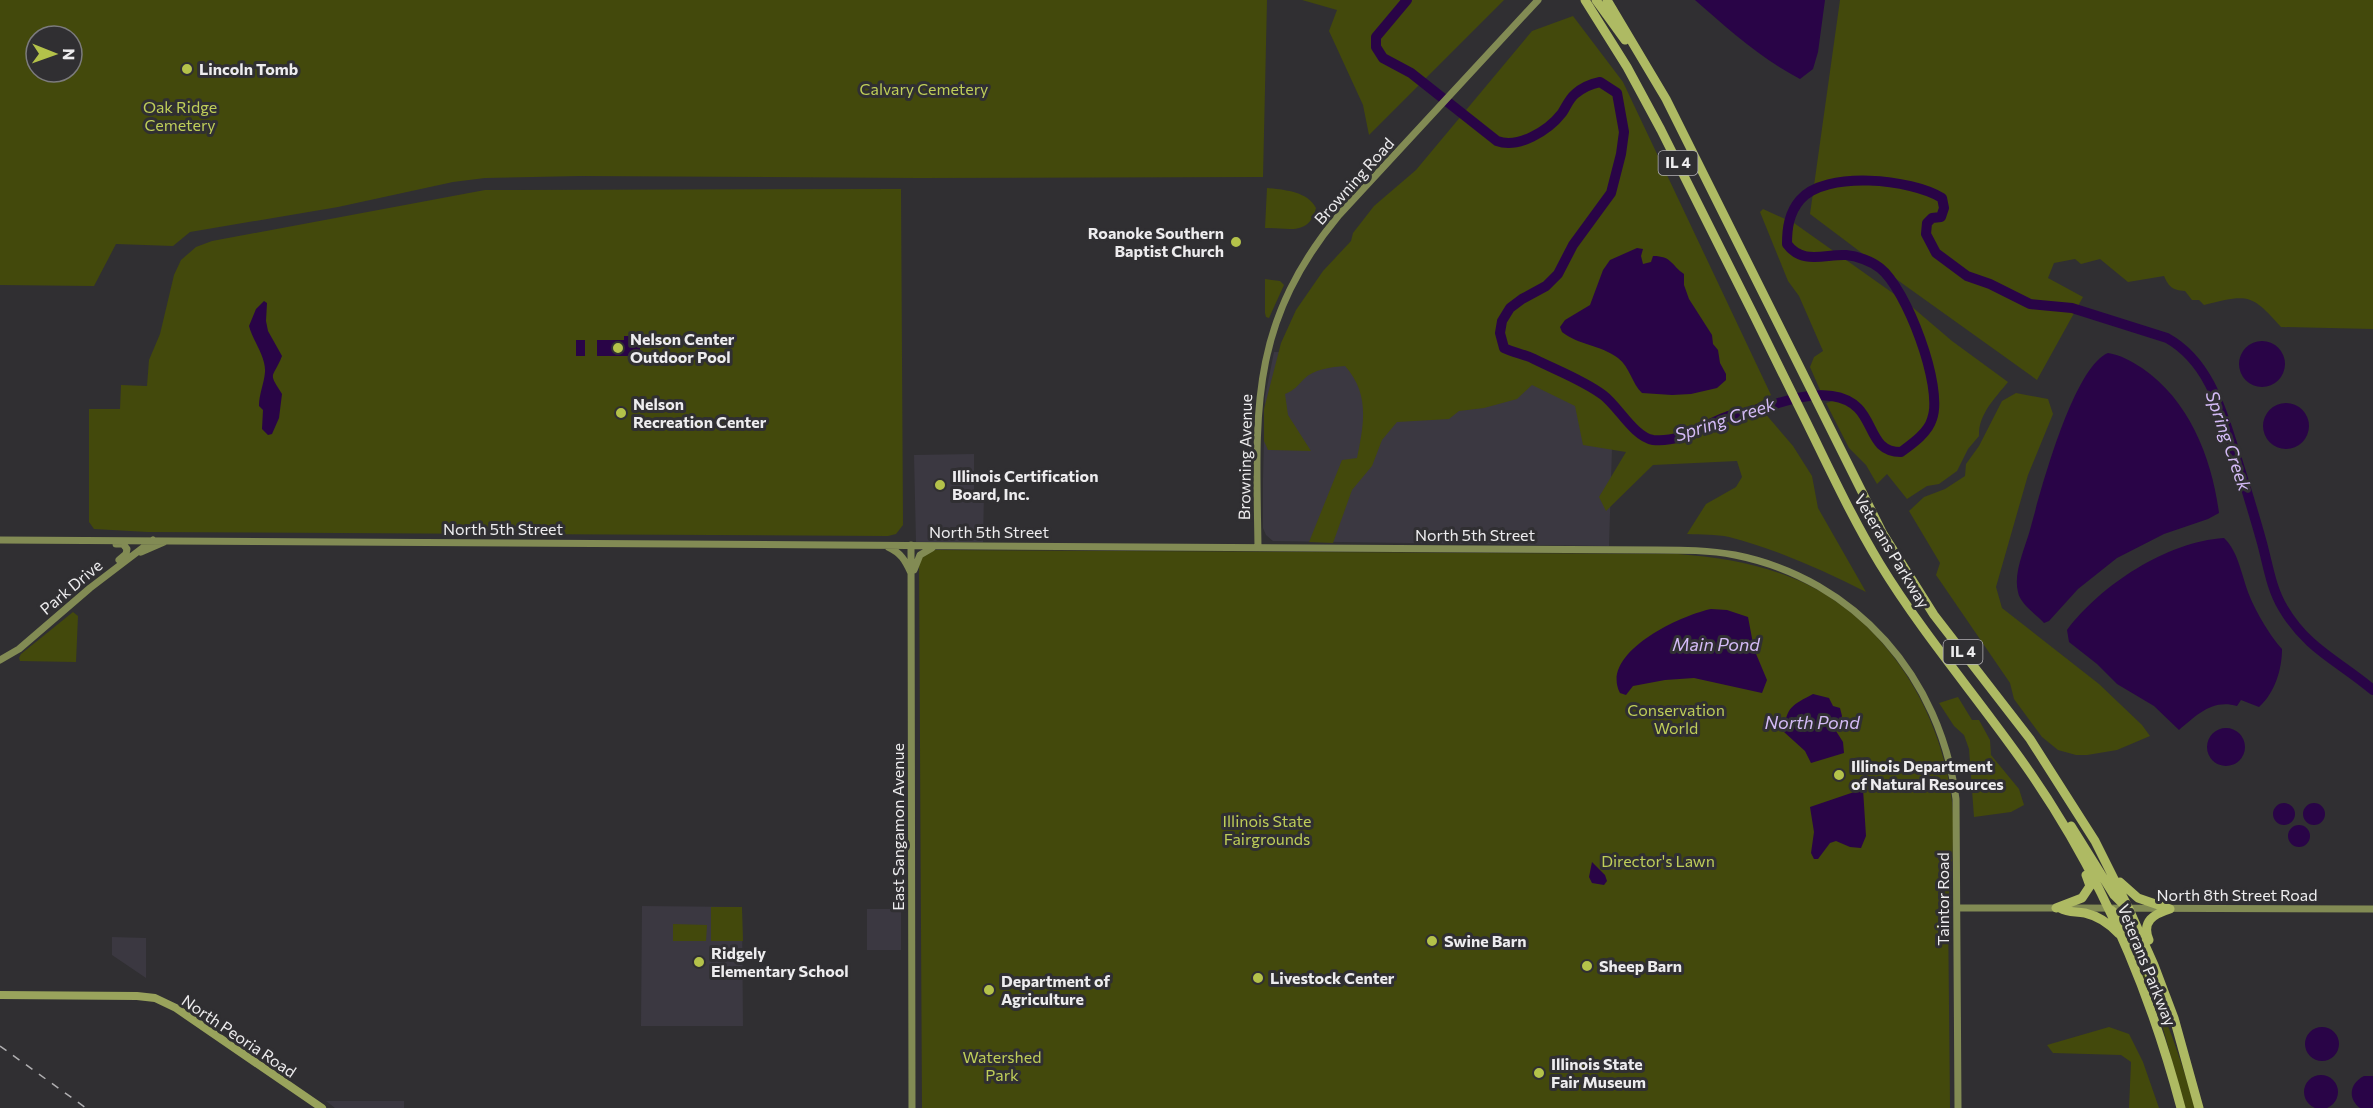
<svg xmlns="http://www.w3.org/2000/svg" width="2373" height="1108" viewBox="0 0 2373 1108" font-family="Commissioner,sans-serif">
<rect width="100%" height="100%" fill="#302f32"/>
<path fill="#3b3841" d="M 1274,352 L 1361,353 L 1538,373 L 1613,416 L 1609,546 L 1273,541 L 1266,535 L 1263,528 L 1263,478 L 1265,397 Z
M 974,454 L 974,494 L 984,494 L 983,542 L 916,542 L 914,455 Z
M 642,906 L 742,907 L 743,1026 L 641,1026 Z
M 867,909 L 901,909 L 901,950 L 867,950 Z
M 112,937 L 146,938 L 146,978 L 112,955 Z
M 326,1101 L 404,1101 L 404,1108 L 335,1108 Z"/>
<path fill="#43490c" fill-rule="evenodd" d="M 0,0 L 1267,0 L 1263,177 L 918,178 L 581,176 L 485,178 L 453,182 L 338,207 L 190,232 L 173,246 L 116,244 L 94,286 L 0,285 ZM 36,36 L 72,36 L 72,72 L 36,72 Z
M 1302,0 L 1504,0 L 1369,135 L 1363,105 L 1329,31 L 1337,10 Z
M 1840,0 L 2373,0 L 2373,329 L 2281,327 C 2251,293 2248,294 2204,305 L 2199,300 L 2192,300 L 2185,291 C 2172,290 2169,287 2164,276 L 2128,282 L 2100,259 L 2081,264 L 2075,259 L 2054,263 L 2048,278 L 2083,297 L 2037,380 L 1903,284 L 1810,214 Z
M 1573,16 L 1623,82 L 1771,395 L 1757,404 L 1793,446 L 1812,476 L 1818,508 L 1866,592 C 1822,570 1776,549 1729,537 C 1716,534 1701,535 1687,534 L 1706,504 L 1736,487 L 1742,477 L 1737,461 L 1653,465 L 1606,511 L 1599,497 L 1626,452 L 1583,445 L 1575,406 L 1532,385 L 1517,399 L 1484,408 L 1459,411 L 1449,419 L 1397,422 L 1382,440 L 1372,466 L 1352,490 L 1333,543 L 1309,542 L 1342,460 L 1357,458 C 1364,424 1370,394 1345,366 C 1331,367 1314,369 1304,379 C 1297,386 1295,390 1285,394 L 1288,415 L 1311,451 L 1268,450 L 1264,441 L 1264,409 L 1281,343 L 1296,310 L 1323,271 L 1351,241 L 1353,233 L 1374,206 L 1416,170 L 1532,31 Z
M 1267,188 C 1284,190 1307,191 1316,208 C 1309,236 1289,228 1265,228 Z
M 901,189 L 903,525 L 896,534 L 888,536 L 148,532 L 94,529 L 89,522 L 89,409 L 120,409 L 121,385 L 147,386 L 149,360 L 160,334 L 174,275 L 181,260 L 196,247 L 212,241 L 485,190 Z
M 1763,209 L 1794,223 L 1911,306 L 1952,341 L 2008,382 C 1995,398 1978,415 1979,436 L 1968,449 L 1957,471 L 1939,484 L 1927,486 L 1907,499 L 1887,474 L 1877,484 L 1866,465 L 1849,448 L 1826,403 L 1833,401 L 1840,393 L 1820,390 L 1810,367 L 1814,357 L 1823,351 L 1799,296 L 1788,281 L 1760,212 Z
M 1265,279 L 1280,281 L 1284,285 L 1269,318 L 1266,317 L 1265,313 Z
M 2016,393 L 2048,399 L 2053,414 L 2028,475 L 1996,587 L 2002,608 L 2099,684 L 2142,725 L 2150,736 L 2117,750 L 2087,755 L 2076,755 L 2058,750 L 2042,737 L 2014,699 L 2010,683 L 1936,575 L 1940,563 L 1909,511 L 1924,497 L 1945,489 L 1965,476 L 1966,464 L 1979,446 L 2002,401 Z
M 935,550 L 1678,554 C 1715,557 1750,562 1785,575 C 1879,609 1941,705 1952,802 C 1955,834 1952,869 1948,902 L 1950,1108 L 922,1108 L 919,565 L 921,558 Z
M 73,612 L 78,616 L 76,662 L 20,661 L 19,658 L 21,654 Z
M 1958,697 L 1972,720 L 1979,720 L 1990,740 L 1991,755 L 2019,789 L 2024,805 L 2011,812 L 1974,817 L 1969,749 L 1964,735 L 1954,726 L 1939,703 Z
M 711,907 L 742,907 L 743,941 L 711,941 Z
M 673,924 L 707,925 L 706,941 L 673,941 Z
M 2136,956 C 2162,1004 2180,1055 2195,1108 L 2185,1108 L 2163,1028 Z
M 2109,1027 L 2129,1034 L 2143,1062 L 2159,1108 L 2129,1108 L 2131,1062 L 2121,1055 L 2053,1053 L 2047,1045 Z"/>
<path fill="#290447" d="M 1695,0 L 1825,0 L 1818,52 L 1813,69 L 1800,79 C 1761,59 1727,28 1695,0 Z
M 1637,248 L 1643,249 L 1641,256 L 1643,264 L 1651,262 L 1653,256 C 1672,256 1671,265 1684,274 L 1684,285 L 1689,299 L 1712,335 L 1713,344 L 1718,350 L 1720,363 L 1726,374 L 1726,380 L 1717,388 L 1691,394 L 1672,395 L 1642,393 C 1632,384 1630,367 1618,358 C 1601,345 1578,345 1562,332 L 1560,327 L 1565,320 L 1590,305 L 1603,270 L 1610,260 Z
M 264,301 L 267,303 L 266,321 L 268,331 L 282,356 C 273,379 267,371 282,394 L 279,418 L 272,434 L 268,435 L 262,429 L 263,410 L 259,406 C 259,394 264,384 265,372 C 266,357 253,341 249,326 L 256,309 Z
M 624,336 L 640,336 L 640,356 L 597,356 L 597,340 L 624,340 Z
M 576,340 L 585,340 L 585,356 L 576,356 Z
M2239 364a23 23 0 1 1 46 0a23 23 0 1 1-46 0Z
M 2108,353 C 2121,355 2131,361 2142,368 C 2189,400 2212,458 2219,513 L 2208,519 L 2164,534 L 2117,558 L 2078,589 L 2049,621 L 2044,623 C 2036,614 2020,604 2018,592 C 2013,573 2025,548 2030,530 C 2040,493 2073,367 2108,353 Z
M2263 426a23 23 0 1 1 46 0a23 23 0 1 1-46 0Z
M 2224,538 C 2239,552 2242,578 2250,597 C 2256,612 2271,637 2282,649 C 2282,669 2275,693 2259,707 L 2241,700 L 2237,706 C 2212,699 2197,715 2179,730 L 2154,706 L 2117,684 L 2097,664 L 2069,642 L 2067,630 C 2101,585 2166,542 2224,538 Z
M 1711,609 L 1727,610 L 1748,617 L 1754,649 L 1767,680 L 1762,693 L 1694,678 L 1665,680 L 1633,686 L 1626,695 L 1620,693 C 1599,653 1681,615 1711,609 Z
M 1813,694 L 1829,698 L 1833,706 L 1840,708 L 1842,716 L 1836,731 L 1843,742 L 1844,753 L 1811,763 L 1805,751 L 1784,732 C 1786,706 1793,705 1813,694 Z
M2207 747a19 19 0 1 1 38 0a19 19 0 1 1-38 0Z
M 1863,789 L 1866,836 L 1861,848 L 1850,847 L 1836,841 L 1830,843 L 1818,859 L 1814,859 L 1811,853 L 1814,832 L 1810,807 Z
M2273 814a11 11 0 1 1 22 0a11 11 0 1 1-22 0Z
M2303 814a11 11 0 1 1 22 0a11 11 0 1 1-22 0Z
M2288 836a11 11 0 1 1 22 0a11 11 0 1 1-22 0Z
M 1592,862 L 1605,875 L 1607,881 L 1604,885 L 1592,883 L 1589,877 Z
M2305 1044a17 17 0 1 1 34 0a17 17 0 1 1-34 0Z
M2304 1092a17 17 0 1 1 34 0a17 17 0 1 1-34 0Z
M 2364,1076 L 2373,1076 L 2373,1108 L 2360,1108 C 2347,1098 2350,1083 2364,1076 Z"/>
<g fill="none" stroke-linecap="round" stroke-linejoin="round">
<path stroke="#290447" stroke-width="10" d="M 1407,0 L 1376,37 L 1376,47 L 1383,58 L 1411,73 L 1497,141 C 1518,149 1548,131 1562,113 C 1566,107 1569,99 1575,94 C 1583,87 1590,84 1600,82 L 1617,93 L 1624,132 L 1621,154 L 1611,193 L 1573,245 L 1558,274 L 1546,286 L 1522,299 L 1510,308 L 1502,321 L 1500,333 L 1504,348 C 1514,353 1524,354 1534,359 C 1556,370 1583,380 1603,395 C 1618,406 1634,437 1653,440 C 1680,443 1702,426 1726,417 C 1733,414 1741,414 1748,412 C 1776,405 1802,392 1832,396 C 1880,403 1862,452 1901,452 C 1912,444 1928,433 1932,419 C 1944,387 1906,288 1880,268 C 1871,261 1857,256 1846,255 C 1825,254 1802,265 1787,244 C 1787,228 1789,213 1800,200 C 1825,170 1912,179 1942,198 L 1944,208 L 1941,217 L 1932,218 L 1927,223 L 1926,234 L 1936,253 L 1967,276 L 1990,284 L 2030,304 L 2072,308 L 2167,338 C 2210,362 2222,412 2236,456 C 2245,485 2254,514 2262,543 C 2268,565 2271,588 2283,608 C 2307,649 2339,661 2373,690"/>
<path stroke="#828b54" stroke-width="7" d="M 0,540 L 1657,550 C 1683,550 1709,550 1735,555 C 1856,579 1941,678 1956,799 L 1958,1108
M 116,544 L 123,544 L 127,549 L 126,554 L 119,560
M 911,545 L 912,1108
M 888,547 C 901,553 905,560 911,573
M 1258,547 C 1256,413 1248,325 1339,215 L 1538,0
M 141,552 L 164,542
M 914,570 L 920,555 L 932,548
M 0,660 L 19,649 L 90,588 L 153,540
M 1957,908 L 2059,908
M 2073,908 L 2373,909"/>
<path stroke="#99a35c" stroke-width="8" d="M 0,995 L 137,996 L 155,998 L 176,1008 L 322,1108"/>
<path stroke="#aeba63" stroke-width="9" d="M 1585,0 L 1627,67 L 1661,130 C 1707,221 1753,313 1798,405 C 1825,459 1849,513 1880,564 C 1924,636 1979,699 2027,768 C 2099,871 2149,987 2181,1108
M 1596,0 L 1625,40
M 1607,0 L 1666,99 L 1883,534 L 1934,615 L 2030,739 L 2095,841 L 2129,909 L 2154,965 L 2174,1018 L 2199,1108
M 2071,826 L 2114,895 L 2127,908
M 2120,882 L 2138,898 L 2170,909
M 2056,908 L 2082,898 L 2090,886 L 2086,875
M 2060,908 C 2069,913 2075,911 2085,913 C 2098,916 2110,924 2119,934
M 2111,910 L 2124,921 L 2158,993
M 2149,940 C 2141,921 2154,914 2170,909"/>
<path stroke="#b0afb1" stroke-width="1.5" stroke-dasharray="8 8" stroke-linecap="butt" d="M 0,1046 L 86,1108"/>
</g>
<g fill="#b4c24a" stroke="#302f32" stroke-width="2">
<circle cx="187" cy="69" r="6"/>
<circle cx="1236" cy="242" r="6"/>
<circle cx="618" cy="348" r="6"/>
<circle cx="621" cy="413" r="6"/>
<circle cx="940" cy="485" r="6"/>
<circle cx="1839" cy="775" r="6"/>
<circle cx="1432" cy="941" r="6"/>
<circle cx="699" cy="962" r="6"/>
<circle cx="1587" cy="966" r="6"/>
<circle cx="1258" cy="978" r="6"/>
<circle cx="989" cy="990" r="6"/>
<circle cx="1539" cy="1073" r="6"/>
</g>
<g text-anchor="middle" stroke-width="6" stroke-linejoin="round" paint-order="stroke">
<g fill="#302f32" stroke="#b4b3b6" stroke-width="1.5">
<rect x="1658.5" y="151" width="39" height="24" rx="4.5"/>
<rect x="1943.5" y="640" width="39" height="24" rx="4.5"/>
</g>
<g font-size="15" font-weight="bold" fill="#edecee">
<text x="1678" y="168">IL 4</text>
<text x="1963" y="657">IL 4</text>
</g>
<g font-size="16" font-weight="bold" fill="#edecee" stroke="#302f32" text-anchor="start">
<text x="199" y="75">Lincoln Tomb</text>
<text x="1224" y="239" text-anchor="end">Roanoke Southern<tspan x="1224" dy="18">Baptist Church</tspan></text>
<text x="630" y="345">Nelson Center<tspan x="630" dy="18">Outdoor Pool</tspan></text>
<text x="633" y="410">Nelson<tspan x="633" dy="18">Recreation Center</tspan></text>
<text x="952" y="482">Illinois Certification<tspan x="952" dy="18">Board, Inc.</tspan></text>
<text x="1851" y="772">Illinois Department<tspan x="1851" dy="18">of Natural Resources</tspan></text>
<text x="1444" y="947">Swine Barn</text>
<text x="711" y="959">Ridgely<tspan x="711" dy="18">Elementary School</tspan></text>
<text x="1599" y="972">Sheep Barn</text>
<text x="1270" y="984">Livestock Center</text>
<text x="1001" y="987">Department of<tspan x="1001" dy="18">Agriculture</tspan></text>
<text x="1551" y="1070">Illinois State<tspan x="1551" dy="18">Fair Museum</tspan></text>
</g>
<g font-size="16" fill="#bfce59" stroke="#302f32">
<text x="924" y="95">Calvary Cemetery</text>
<text x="180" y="113">Oak Ridge<tspan x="180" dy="18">Cemetery</tspan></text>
<text x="1676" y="716">Conservation<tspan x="1676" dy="18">World</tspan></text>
<text x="1267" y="827">Illinois State<tspan x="1267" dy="18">Fairgrounds</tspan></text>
<text x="1658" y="867">Director's Lawn</text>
<text x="1002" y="1063">Watershed<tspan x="1002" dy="18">Park</tspan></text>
</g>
<g font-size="16" fill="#edecee" stroke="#302f32">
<text transform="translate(1354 181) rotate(-48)" y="6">Browning Road</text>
<text transform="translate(1245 457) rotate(-89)" y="6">Browning Avenue</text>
<text x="503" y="535">North 5th Street</text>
<text x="989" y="538">North 5th Street</text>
<text x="1475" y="541">North 5th Street</text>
<text transform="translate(1892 551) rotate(59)" y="6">Veterans Parkway</text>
<text transform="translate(71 587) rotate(-40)" y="6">Park Drive</text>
<text transform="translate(898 827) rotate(-90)" y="6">East Sangamon Avenue</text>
<text x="2237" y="901">North 8th Street Road</text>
<text transform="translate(1943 899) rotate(-90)" y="6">Taintor Road</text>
<text transform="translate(2147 965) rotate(68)" y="6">Veterans Parkway</text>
<text transform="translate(239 1036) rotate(34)" y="6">North Peoria Road</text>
</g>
<g font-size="18" font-style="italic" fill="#d4bbf6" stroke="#302f32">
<text transform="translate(1725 420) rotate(-18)" y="6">Spring Creek</text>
<text transform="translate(2228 441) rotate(71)" y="6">Spring Creek</text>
<text x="1716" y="651">Main Pond</text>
<text x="1812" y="729">North Pond</text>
</g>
</g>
<g transform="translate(54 54) rotate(91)"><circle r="28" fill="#302f32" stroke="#7c7b7d" stroke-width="1.5"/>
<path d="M0-4.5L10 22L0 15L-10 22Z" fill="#b4c24a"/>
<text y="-9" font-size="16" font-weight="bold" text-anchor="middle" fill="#edecee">N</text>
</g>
</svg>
